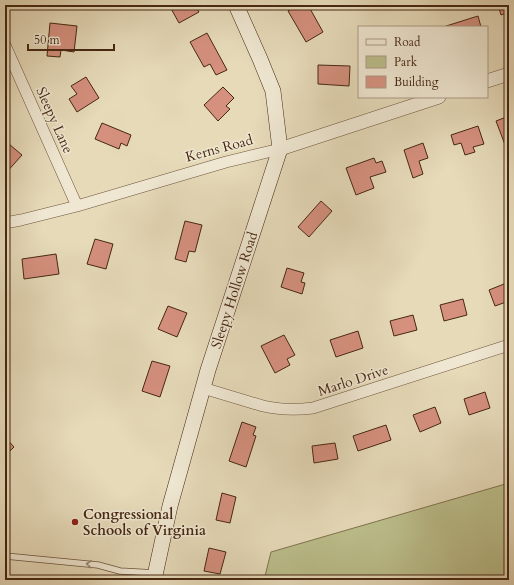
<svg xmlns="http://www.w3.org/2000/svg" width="514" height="585" viewBox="0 0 514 585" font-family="Cardo,serif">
<rect width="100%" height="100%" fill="#e6dab9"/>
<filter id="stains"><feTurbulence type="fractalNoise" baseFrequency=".005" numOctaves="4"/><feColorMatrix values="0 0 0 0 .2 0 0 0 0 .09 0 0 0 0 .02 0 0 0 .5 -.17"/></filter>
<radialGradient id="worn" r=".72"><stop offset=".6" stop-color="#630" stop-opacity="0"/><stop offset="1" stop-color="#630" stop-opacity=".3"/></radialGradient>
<path fill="#bbbe8b" stroke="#80724e" d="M 509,483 L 509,580 L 264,580 L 271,552 Z"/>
<path fill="#d5907e" stroke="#462712" d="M 169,5 L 195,5 L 199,12 L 179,23 Z
M 299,5 L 308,5 L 323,32 L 306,42 L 288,11 Z
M 498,5 L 509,5 L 509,12 L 501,15 Z
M 478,16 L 481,27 L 443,27 Z
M 50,23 L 77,26 L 74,52 L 61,50 L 60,57 L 47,56 Z
M 207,33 L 227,70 L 216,75 L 210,64 L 204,67 L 190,42 Z
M 318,65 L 350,66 L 349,86 L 318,84 Z
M 86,77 L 99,98 L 77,112 L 69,99 L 77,94 L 71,86 Z
M 223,87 L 234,98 L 226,106 L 230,109 L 218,121 L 204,105 Z
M 509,116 L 509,149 L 507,150 L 496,121 Z
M 102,123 L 131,135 L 127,146 L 121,143 L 119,149 L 95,139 Z
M 478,126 L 484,144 L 473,147 L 475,152 L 465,155 L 461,143 L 454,145 L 451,135 Z
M 423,143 L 428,158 L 419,161 L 423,174 L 413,178 L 404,150 Z
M 9,144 L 22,155 L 5,174 L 5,149 Z
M 374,158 L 376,163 L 382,161 L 386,172 L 370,177 L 374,188 L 356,195 L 346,168 Z
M 321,201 L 332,211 L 309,237 L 298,227 Z
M 185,221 L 202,225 L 195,252 L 189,251 L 186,262 L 175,259 Z
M 95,239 L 113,244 L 106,269 L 87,264 Z
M 56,254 L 59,274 L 24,279 L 22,259 Z
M 287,268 L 304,273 L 301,282 L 305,283 L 302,294 L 281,287 Z
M 509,282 L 509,301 L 495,306 L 489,290 Z
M 463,299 L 467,315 L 444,321 L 440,305 Z
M 168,306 L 187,313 L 177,337 L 158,329 Z
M 413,315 L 417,330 L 394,336 L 390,321 Z
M 358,331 L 363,348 L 336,357 L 330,340 Z
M 284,335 L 295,355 L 287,359 L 290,365 L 275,373 L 261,346 Z
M 152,361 L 170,366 L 160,397 L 142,391 Z
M 485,392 L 490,408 L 469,415 L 464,399 Z
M 435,407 L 441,423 L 420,432 L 413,415 Z
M 242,422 L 256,427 L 253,435 L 256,436 L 246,467 L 229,461 Z
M 386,425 L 391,440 L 358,451 L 353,436 Z
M 5,437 L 14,447 L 5,456 Z
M 335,443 L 338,459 L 314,463 L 312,446 Z
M 222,493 L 236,497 L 230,523 L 216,520 Z
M 209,548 L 226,552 L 220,574 L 204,571 Z"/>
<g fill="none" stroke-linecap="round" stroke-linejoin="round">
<g stroke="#6e543c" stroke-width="7">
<path id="service" d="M 5,556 L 98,565 L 120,571 L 155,573"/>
</g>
<g stroke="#6e543c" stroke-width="12">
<path id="minor" d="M 5,45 L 77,206
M 5,223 L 21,220 L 77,206 L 226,162 L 280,149
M 203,388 L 263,406 C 280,410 296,410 313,408 L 509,345"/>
</g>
<g stroke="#6e543c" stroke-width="14">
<path id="tertiary" d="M 487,81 L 509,74
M 280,149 L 439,97"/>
</g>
<g stroke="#462712" stroke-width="16">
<path id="secondary" d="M 154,580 L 170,506 L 208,370 L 280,149 L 273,91 L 260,59 L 236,5"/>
</g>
<use href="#service" stroke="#efe7d2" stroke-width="5.5"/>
<use href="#minor" stroke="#efe7d2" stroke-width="11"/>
<use href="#tertiary" stroke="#efe7d2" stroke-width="13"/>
<use href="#secondary" stroke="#efe7d2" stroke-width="15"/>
</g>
<defs><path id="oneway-chevron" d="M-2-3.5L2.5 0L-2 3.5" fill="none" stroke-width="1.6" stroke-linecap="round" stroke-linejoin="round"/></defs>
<use stroke="#9a8772" href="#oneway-chevron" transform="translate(89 564) rotate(-174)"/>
<circle fill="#8f2418" stroke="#efe7d2" stroke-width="1.5" cx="75" cy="522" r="4"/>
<g text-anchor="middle" stroke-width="3" stroke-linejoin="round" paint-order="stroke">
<g font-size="14" fill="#462712" stroke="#efe7d2">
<text transform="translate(55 120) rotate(66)" y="5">Sleepy Lane</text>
<text transform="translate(219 148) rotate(-15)" y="5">Kerns Road</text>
<text transform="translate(234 290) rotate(-72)" y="5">Sleepy Hollow Road</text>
<text transform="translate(353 380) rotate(-18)" y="5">Marlo Drive</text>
</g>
<g font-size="14" font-weight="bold" fill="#462712" stroke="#efe7d2" text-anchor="start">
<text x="83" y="519">Congressional<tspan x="83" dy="16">Schools of Virginia</tspan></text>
</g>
</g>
<rect width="514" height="585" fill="none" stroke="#e6dab9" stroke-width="20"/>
<rect x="6" y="6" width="502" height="573" fill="none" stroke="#462712" stroke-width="2"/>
<rect x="10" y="10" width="494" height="565" fill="none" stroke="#462712"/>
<rect x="358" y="26" width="130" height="72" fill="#efe7d2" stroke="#ab9a85"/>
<rect x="366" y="39" width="20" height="6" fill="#efe7d2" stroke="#ab9a85"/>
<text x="394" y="46" font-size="12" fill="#462712">Road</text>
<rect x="366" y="56" width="20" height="12" fill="#bbbe8b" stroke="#ab9a85"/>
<text x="394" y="66" font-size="12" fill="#462712">Park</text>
<rect x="366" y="76" width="20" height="12" fill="#d5907e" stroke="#ab9a85"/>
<text x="394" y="86" font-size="12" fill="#462712">Building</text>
<path d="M28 44v6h86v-6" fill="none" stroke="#462712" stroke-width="2"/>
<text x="34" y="44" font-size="12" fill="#462712" stroke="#efe7d2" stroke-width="3" paint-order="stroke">50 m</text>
<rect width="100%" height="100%" filter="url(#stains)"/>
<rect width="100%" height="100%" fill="url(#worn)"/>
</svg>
